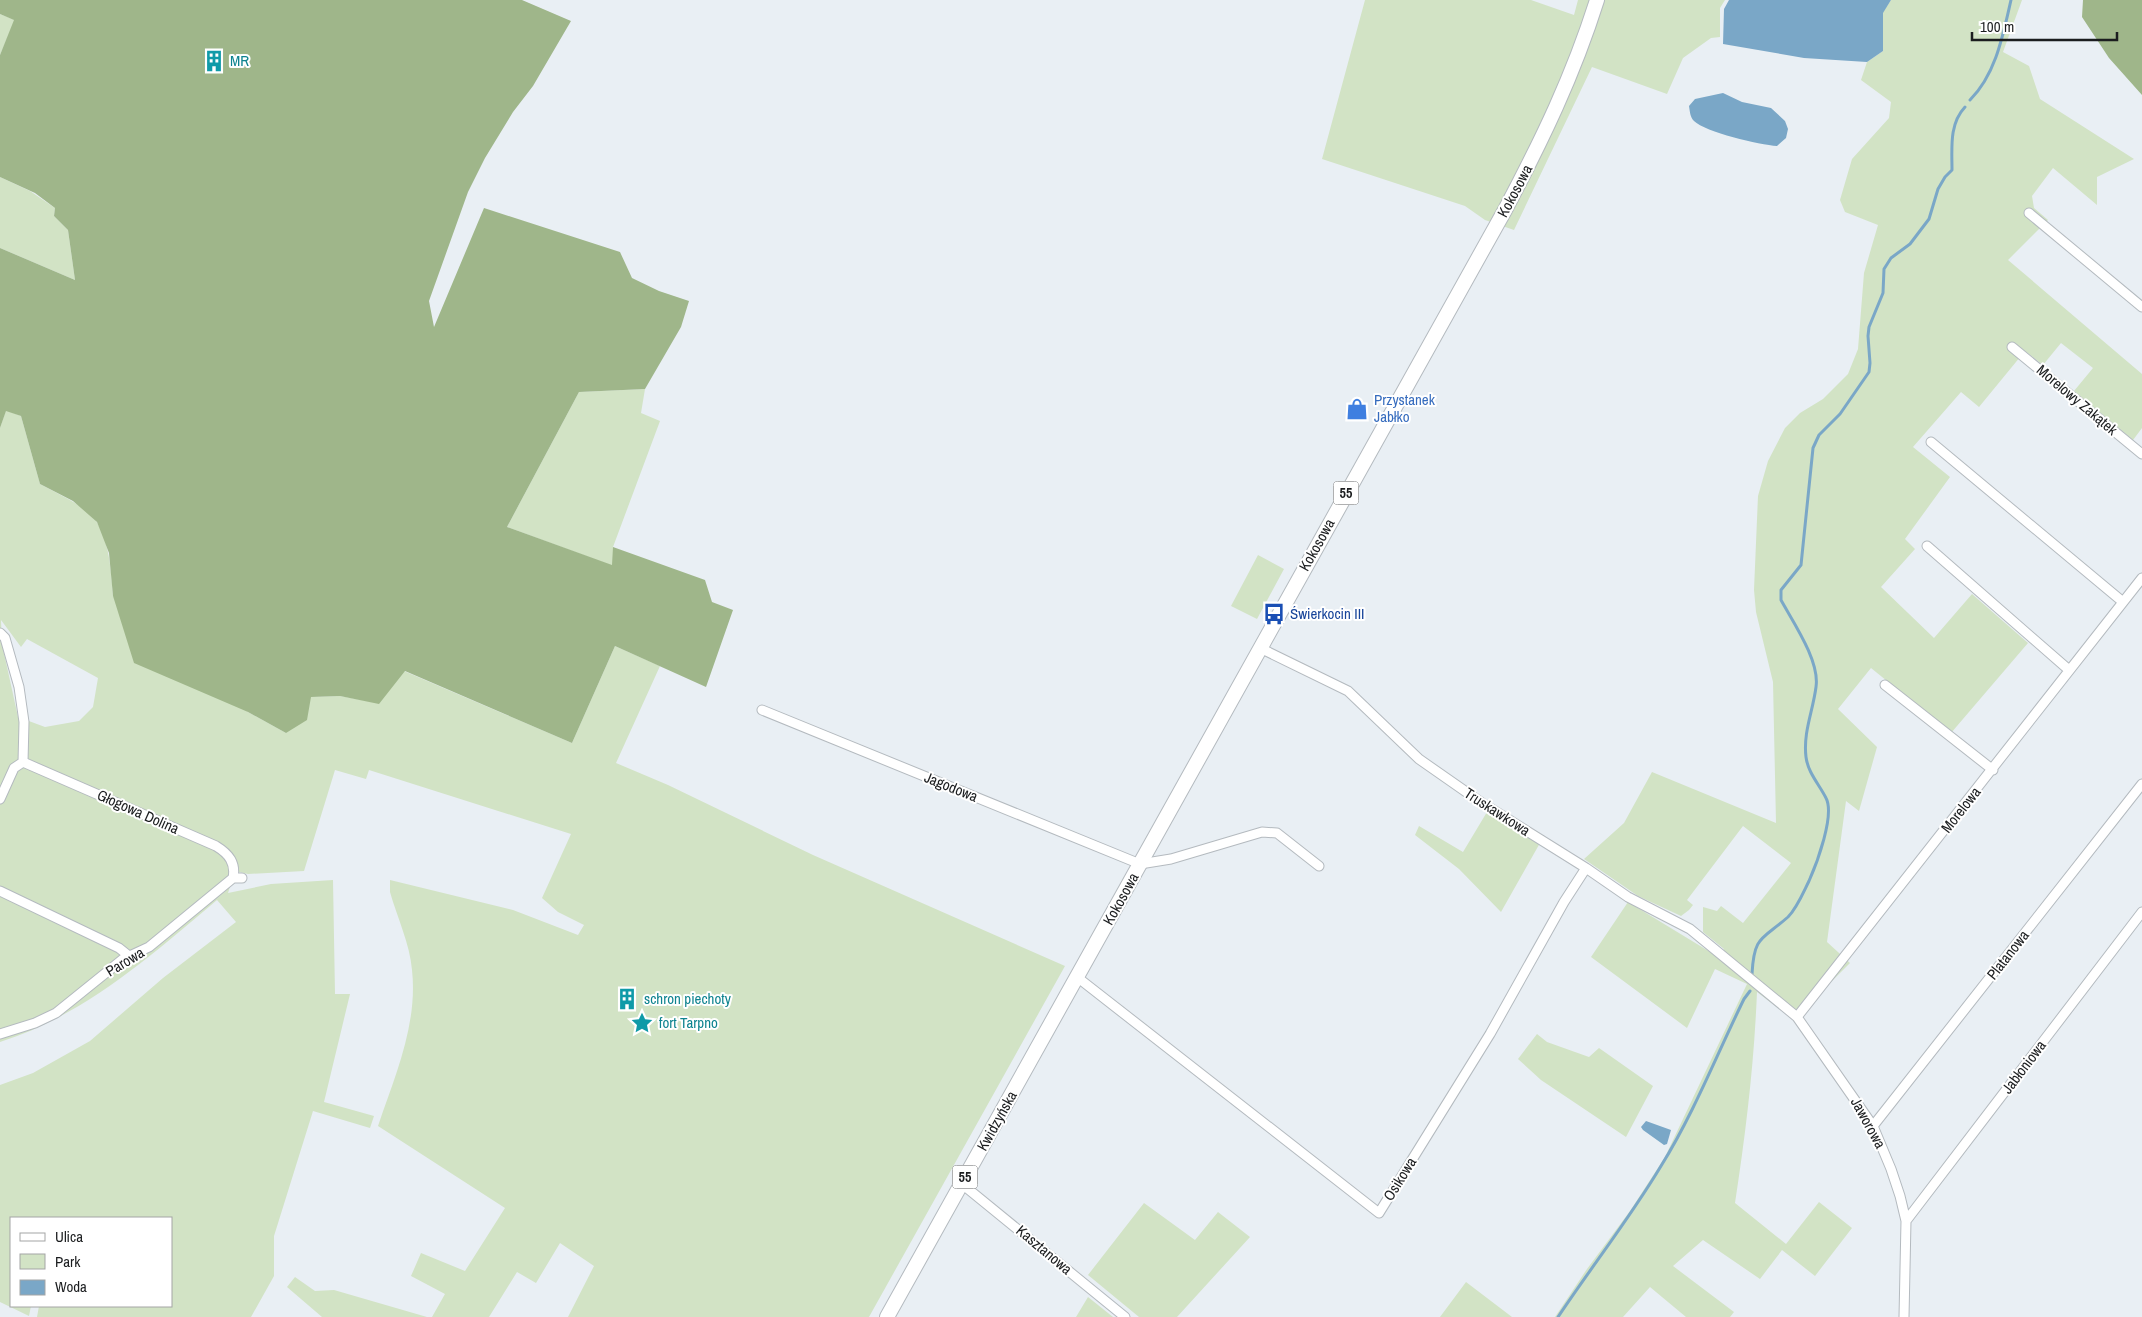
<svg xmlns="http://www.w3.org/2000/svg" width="2142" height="1317" viewBox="0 0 2142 1317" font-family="'Archivo Narrow',sans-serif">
<rect width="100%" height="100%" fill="#e9eff4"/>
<path fill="#d2e3c5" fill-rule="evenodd" d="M 1365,0 L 1531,0 L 1574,15 L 1578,0 L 1725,0 L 1720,8 L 1720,37 L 1711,38 L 1683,58 L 1667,94 L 1592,67 L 1514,230 L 1485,220 L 1465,206 L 1322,159 Z
M 1891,0 L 2022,0 L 2003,52 L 2029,66 L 2040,99 L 2134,159 L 2097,177 L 2097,205 L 2053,168 L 2032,196 L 2034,208 L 2048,220 L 2008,260 L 2142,374 L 2142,428 L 2133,440 L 2074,391 L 2093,368 L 2061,343 L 2043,365 L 2025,351 L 1979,407 L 1961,392 L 1913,447 L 1950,477 L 1905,539 L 1915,549 L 1881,587 L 1934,638 L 1972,594 L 2028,643 L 1951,733 L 1871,668 L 1838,709 L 1877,747 L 1859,811 L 1846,801 L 1827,942 L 1850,963 L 1815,998 L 1790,1017 L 1757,992 C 1754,1065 1746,1131 1735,1203 L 1786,1244 L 1819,1202 L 1852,1228 L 1815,1276 L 1782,1250 L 1760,1279 L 1703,1240 L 1673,1266 L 1734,1312 L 1730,1317 L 1686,1317 L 1650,1287 L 1623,1317 L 1555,1317 L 1587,1269 L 1630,1211 L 1665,1157 L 1747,984 L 1715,969 L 1687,1028 L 1591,957 L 1628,902 L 1720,958 L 1724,949 L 1703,932 L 1703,907 L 1717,911 L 1721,906 L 1743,923 L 1791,863 L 1743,826 L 1687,900 L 1693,905 L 1689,910 L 1681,916 L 1638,896 L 1584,859 L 1624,823 L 1652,772 L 1776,823 L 1773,682 L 1756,612 L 1754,590 L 1758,496 L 1768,461 L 1785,428 L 1800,413 L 1823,399 L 1848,374 L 1858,349 L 1864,273 L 1878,225 L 1845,212 L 1840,200 L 1852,159 L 1889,118 L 1891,102 L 1861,80 L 1867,62 L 1883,51 L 1883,12 Z
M 0,14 L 15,20 L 0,55 Z
M 0,177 L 30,191 L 55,208 L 54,216 L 68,230 L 75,280 L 0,248 Z
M 645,389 L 641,413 L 660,421 L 613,547 L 613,566 L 507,527 L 579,392 Z
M 6,410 L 21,416 L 40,484 C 56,493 89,507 98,524 C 110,546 111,571 113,596 L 248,712 L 286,733 L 310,697 L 340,696 L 379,703 L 404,671 L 572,743 L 615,646 L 660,666 L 616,763 L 668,785 L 813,855 L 1065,966 L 869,1317 L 568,1317 L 594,1266 L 560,1243 L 536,1283 L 517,1272 L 489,1317 L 432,1317 L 445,1294 L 411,1276 L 421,1253 L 465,1271 L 505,1208 L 378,1126 C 395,1076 418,1024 412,970 C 410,944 397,917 390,892 L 390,880 L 513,910 L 578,935 L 584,925 L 558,912 L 542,898 L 571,834 L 369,770 L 366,779 L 335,770 L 304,871 L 248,874 L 235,871 L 228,893 L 271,884 L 333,880 L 335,994 L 350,994 L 324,1102 L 374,1116 L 370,1128 L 313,1111 L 274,1236 L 274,1276 L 251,1317 L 37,1317 L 39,1306 L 171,1306 L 171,1218 L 11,1218 L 11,1306 L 31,1306 L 29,1316 L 0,1302 L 0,1085 L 33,1073 L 90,1041 L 163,978 L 236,922 L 217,900 C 151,956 83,1016 0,1042 L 0,428 ZM 1,620 L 21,647 L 27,639 L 98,678 L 93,707 L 79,721 L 45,727 L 18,717 L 2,644 Z
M 1258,555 L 1284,569 L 1257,619 L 1231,606 Z
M 1487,812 L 1540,843 L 1501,912 L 1459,869 L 1415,835 L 1419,826 L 1463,852 Z
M 1537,1034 L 1547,1042 L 1589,1057 L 1599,1048 L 1653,1086 L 1626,1137 L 1541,1080 L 1518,1059 Z
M 1144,1203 L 1195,1240 L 1218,1212 L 1250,1237 L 1177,1317 L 1139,1317 L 1088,1275 Z
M 295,1277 L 315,1291 L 334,1290 L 427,1317 L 322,1317 L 287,1287 Z
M 1466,1282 L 1512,1317 L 1440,1317 Z
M 1088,1297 L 1113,1317 L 1076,1317 Z"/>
<path fill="#9fb68a" d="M 0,0 L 522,0 L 571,21 L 533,86 L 513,112 L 485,158 L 468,192 L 429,301 L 434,327 L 484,208 L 620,252 L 632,278 L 659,291 L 689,301 L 681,327 L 645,389 L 579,392 L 507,527 L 612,565 L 613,547 L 705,580 L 712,602 L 733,610 L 706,687 L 615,646 L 572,743 L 405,671 L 379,704 L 340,696 L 311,697 L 307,720 L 286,733 L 248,712 L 134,663 L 113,596 L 109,553 L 97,522 L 73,501 L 40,484 L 21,416 L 6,411 L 0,428 L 0,248 L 75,280 L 68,230 L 54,216 L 55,208 L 35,193 L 0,177 L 0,55 L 14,20 L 0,14 Z
M 2083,0 L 2142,0 L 2142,95 L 2109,58 L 2082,17 Z"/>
<path fill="#7aa7c7" d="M 1729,0 L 1891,0 L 1883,13 L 1883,51 L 1867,62 L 1804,58 L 1723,44 L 1724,9 Z
M 1723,93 L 1742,102 L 1771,108 L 1785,121 L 1788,129 L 1786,138 L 1777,146 C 1760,145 1705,132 1694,121 C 1690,117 1690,112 1689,106 L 1695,99 Z
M 1646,1121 L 1671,1130 L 1667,1144 L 1664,1145 L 1643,1130 L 1641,1127 Z"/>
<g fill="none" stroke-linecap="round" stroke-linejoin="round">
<path stroke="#7aa7c7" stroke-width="3" d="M 1970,100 C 1996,74 2003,35 2011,0
M 1752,974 C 1754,935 1762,940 1788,917 C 1797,908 1803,893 1809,881 C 1817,863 1835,815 1826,798 C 1819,784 1808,773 1806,757 C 1803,732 1813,711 1816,687 C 1820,661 1793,622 1781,600 L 1781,590 L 1801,565 L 1813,448 L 1819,435 L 1840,414 L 1869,372 L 1870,363 L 1868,336 L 1869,327 L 1883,293 L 1884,269 L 1891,258 L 1910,244 L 1929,219 L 1938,189 L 1945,177 L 1952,170 C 1952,148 1949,124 1965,107
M 1558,1317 C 1592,1266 1630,1218 1661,1166 C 1694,1113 1717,1054 1744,999 L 1750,991"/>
<g stroke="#b4babf" stroke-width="11">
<path id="minor" d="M 2029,213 L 2142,307
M 2012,347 L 2142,454
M 1931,442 L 2123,602
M 1927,546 L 2069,670
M 0,633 L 5,638 L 19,687 L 24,722 L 23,762
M 1260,648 L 1348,691 L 1419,759 L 1482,803 L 1586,868 L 1628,897 L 1690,929 L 1797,1017 L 1873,1126 L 1891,1169 L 1900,1196 L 1906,1221 L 1904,1317
M 1885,685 L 1993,770
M 762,710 L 1140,864 L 1171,859 L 1262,832 L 1277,833 L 1319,866
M 23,762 L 216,846 C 229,854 236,863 233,878
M 0,799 L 14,768 L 23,762
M 0,891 L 119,948 L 129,956
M 1077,977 L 1379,1213 L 1490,1034 L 1564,902 L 1586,868
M 1797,1017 L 2142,578
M 0,1034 L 35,1023 L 56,1013 L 123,959 L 149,947 L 233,878 L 242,878
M 1873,1126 L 2142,784
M 962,1184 L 1125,1317
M 1906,1221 L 2142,912"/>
</g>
<g stroke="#b4babf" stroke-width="16">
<path id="primary" d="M 887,1317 L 1505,210 C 1542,140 1573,76 1597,0"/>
</g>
<use href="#minor" stroke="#fff" stroke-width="9"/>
<use href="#primary" stroke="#fff" stroke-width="14"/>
</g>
<defs>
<g id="building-bare" transform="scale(1.725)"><path d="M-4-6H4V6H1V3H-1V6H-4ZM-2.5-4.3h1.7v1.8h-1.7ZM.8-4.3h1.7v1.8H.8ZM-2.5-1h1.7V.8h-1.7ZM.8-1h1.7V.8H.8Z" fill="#0f9aa8" stroke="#fff" stroke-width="2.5" paint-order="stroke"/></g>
<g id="shop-bare" transform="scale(1.725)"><path d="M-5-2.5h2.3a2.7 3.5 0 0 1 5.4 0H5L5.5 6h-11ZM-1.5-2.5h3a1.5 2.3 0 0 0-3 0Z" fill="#3f7fe0" stroke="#fff" stroke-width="2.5" paint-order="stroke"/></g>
<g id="bus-bare" transform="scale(1.725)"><path d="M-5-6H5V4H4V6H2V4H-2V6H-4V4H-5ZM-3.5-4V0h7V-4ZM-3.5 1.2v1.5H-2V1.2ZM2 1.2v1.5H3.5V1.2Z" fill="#1a4fb4" stroke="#fff" stroke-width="2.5" paint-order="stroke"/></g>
<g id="sight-bare" transform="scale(1.725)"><path d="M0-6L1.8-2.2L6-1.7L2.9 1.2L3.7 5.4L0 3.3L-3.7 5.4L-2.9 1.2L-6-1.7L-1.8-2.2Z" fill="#0f9aa8" stroke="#fff" stroke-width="2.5" paint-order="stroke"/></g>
</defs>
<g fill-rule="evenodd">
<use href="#building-bare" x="214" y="61"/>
<use href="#shop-bare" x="1357" y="409"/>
<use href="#bus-bare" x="1274" y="614"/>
<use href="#building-bare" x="627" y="999"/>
<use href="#sight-bare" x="642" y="1023"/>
</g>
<g text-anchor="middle" stroke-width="4" stroke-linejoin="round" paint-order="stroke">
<g fill="#fff" stroke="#5f6162" stroke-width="1">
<rect x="1333.5" y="481.5" width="25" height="23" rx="4"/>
<rect x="952.5" y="1165.5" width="25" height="23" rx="4"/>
</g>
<g font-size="14" font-weight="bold" fill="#1b1d1f">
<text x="1346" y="498">55</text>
<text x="965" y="1182">55</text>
</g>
<g font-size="15" fill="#0d838f" stroke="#fff" text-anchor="start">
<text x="230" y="66">MR</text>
<text x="644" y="1004">schron piechoty</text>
<text x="659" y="1028">fort Tarpno</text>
</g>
<g font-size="15" fill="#1b1d1f" stroke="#fff">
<text transform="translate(1515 191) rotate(-62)" y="5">Kokosowa</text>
<text transform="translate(2077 400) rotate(40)" y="5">Morelowy Zakątek</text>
<text transform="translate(1317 545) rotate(-61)" y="5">Kokosowa</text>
<text transform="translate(951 787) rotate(22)" y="5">Jagodowa</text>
<text transform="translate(1961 810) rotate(-52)" y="5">Morelowa</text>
<text transform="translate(138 812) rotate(24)" y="5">Głogowa Dolina</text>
<text transform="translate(1497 812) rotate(33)" y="5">Truskawkowa</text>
<text transform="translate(1121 899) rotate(-61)" y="5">Kokosowa</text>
<text transform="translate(2008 955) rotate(-52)" y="5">Platanowa</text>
<text transform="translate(125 962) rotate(-31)" y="5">Parowa</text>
<text transform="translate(2024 1067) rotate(-53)" y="5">Jabłoniowa</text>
<text transform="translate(997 1121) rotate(-61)" y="5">Kwidzyńska</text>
<text transform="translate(1868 1123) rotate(61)" y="5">Jaworowa</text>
<text transform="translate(1400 1179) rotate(-58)" y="5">Osikowa</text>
<text transform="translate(1044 1250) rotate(40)" y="5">Kasztanowa</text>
</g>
<g font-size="15" fill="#366cbe" stroke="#fff" text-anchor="start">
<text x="1374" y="405">Przystanek<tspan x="1374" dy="17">Jabłko</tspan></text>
</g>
<g font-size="15" fill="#164399" stroke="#fff" text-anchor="start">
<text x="1290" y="619">Świerkocin III</text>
</g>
</g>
<rect x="10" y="1217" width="162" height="90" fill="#ffffff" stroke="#a4a5a5"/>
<rect x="20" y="1233" width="25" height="8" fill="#ffffff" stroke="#a4a5a5"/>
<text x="55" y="1242" font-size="15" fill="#1b1d1f">Ulica</text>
<rect x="20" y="1254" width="25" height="15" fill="#d2e3c5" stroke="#a4a5a5"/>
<text x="55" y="1267" font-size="15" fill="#1b1d1f">Park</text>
<rect x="20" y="1280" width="25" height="15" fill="#7aa7c7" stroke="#a4a5a5"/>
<text x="55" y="1292" font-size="15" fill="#1b1d1f">Woda</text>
<path d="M1972 32v8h145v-8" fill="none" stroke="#1b1d1f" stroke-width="2.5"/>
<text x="1980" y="32" font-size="15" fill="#1b1d1f" stroke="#ffffff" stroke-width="4" paint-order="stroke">100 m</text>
</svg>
